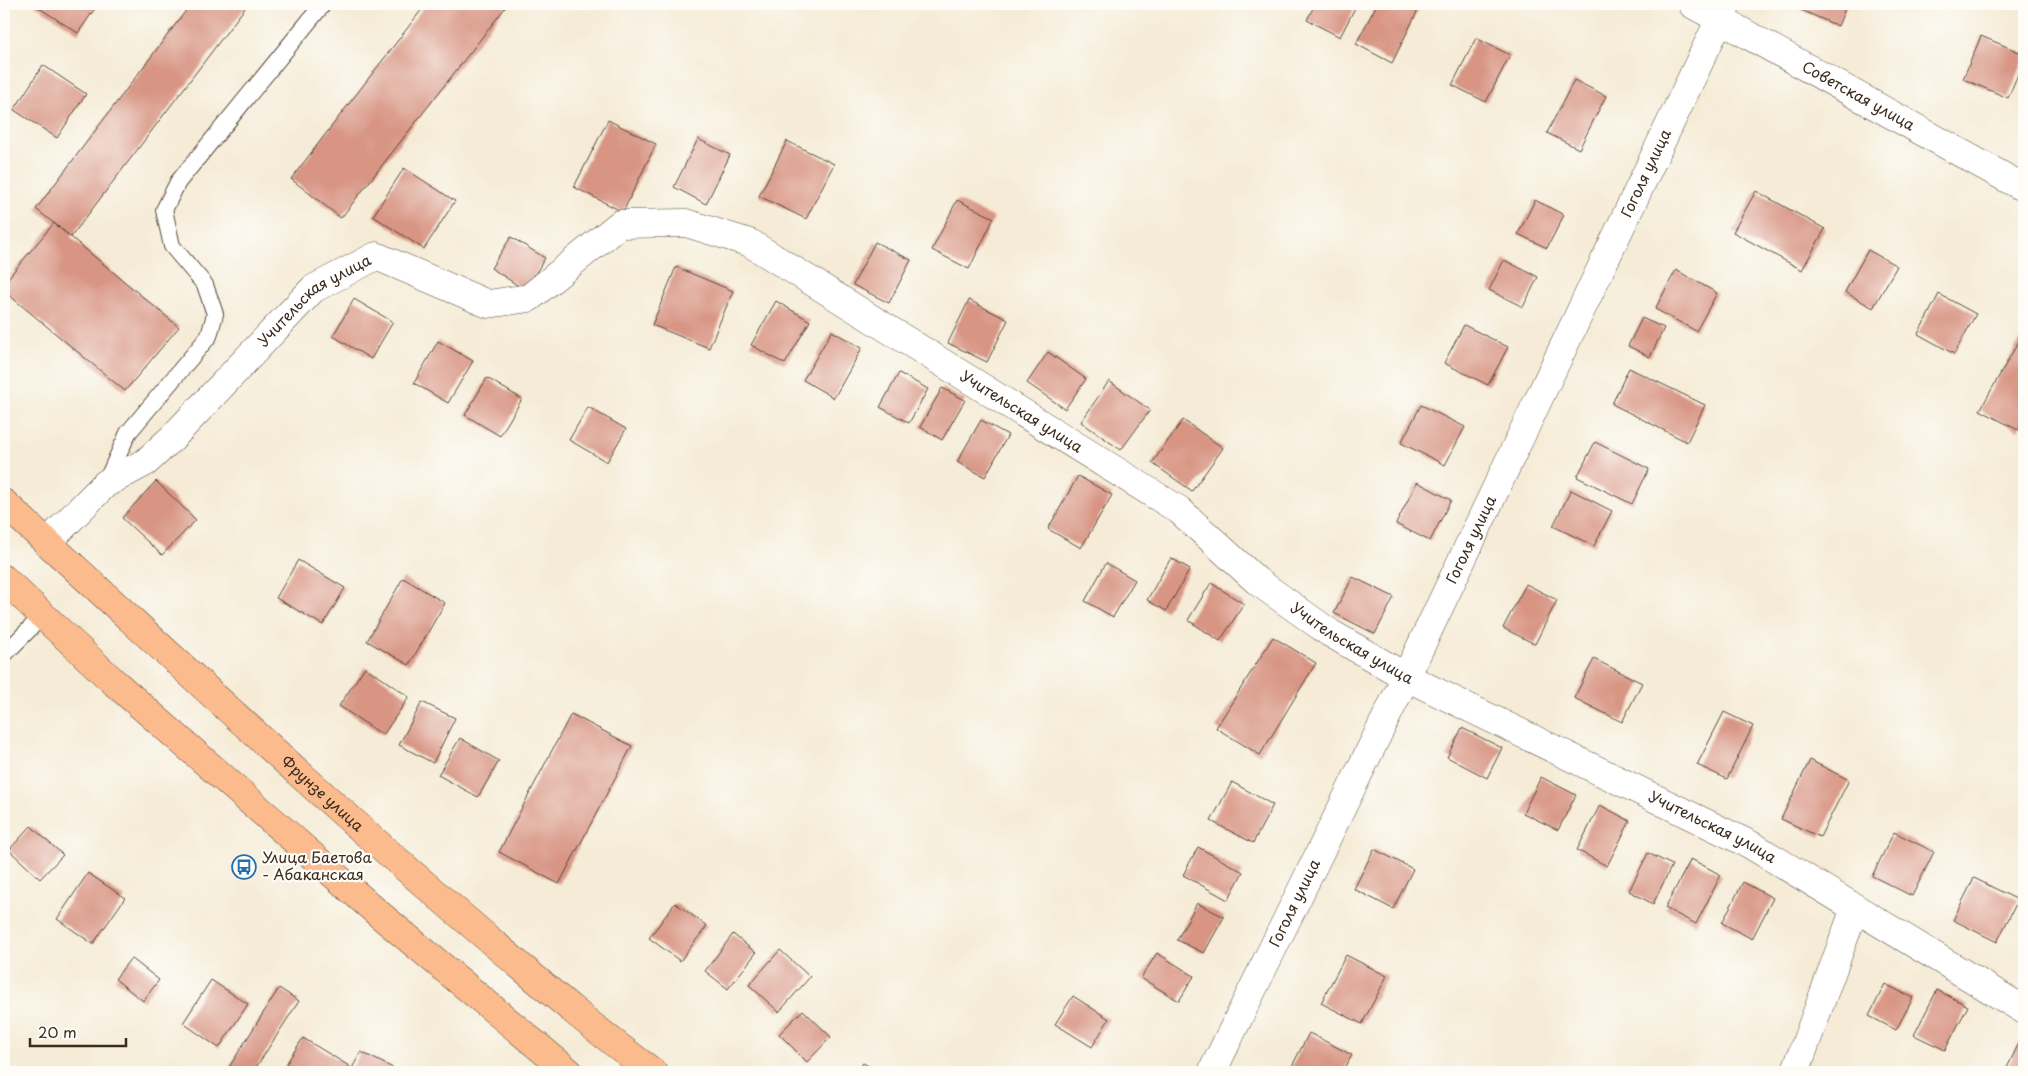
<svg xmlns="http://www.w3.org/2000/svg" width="2028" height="1076" viewBox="0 0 2028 1076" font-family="'Playpen Sans',sans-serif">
<rect width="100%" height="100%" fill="#fdfcf7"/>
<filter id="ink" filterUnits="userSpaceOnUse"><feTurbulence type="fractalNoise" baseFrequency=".02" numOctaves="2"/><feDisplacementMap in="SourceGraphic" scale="10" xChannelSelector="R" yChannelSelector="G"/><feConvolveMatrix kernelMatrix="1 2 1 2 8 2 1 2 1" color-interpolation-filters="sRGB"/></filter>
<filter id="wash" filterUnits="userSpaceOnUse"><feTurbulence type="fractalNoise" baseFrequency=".0096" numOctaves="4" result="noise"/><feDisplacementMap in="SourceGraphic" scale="20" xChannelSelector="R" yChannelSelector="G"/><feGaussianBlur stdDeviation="1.12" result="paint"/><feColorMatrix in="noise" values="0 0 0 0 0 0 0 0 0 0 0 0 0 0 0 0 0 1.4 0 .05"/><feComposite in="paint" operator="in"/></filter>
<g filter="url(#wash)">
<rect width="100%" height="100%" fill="#f5ebd6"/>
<g id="blocks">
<path fill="#d89584" d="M 33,4 L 98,4 L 78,33 Z
M 191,4 L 248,4 L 71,237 L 36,209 Z
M 426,4 L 508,4 L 341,218 L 291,179 Z
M 1315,4 L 1357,4 L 1340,37 L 1307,20 Z
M 1377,4 L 1415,4 L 1420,6 L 1392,63 L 1356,44 Z
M 1787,4 L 1847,4 L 1838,26 Z
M 1981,36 L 2024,54 L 2024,60 L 2008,98 L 1963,79 Z
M 1476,38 L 1510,55 L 1486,102 L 1452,85 Z
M 43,65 L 86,94 L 57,138 L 14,110 Z
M 1574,80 L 1606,96 L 1579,149 L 1547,133 Z
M 608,120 L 656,144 L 623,212 L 574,187 Z
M 698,139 L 730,155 L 706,204 L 674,187 Z
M 787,141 L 834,164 L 806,219 L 759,196 Z
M 404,168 L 455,201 L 424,249 L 373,216 Z
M 1756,191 L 1825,229 L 1802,270 L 1733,232 Z
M 957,200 L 994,218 L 969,269 L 932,250 Z
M 1535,200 L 1564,215 L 1547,248 L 1518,234 Z
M 54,223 L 179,327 L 125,391 L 4,291 L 4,283 Z
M 511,237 L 545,258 L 525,290 L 491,268 Z
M 875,242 L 911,260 L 889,303 L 853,285 Z
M 1868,250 L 1897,266 L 1873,308 L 1845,292 Z
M 1504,260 L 1538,277 L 1523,307 L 1489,290 Z
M 676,267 L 733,291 L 709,348 L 652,325 Z
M 1676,270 L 1717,293 L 1696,331 L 1655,309 Z
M 1939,294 L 1976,314 L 1954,354 L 1918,334 Z
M 354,299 L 393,322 L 371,359 L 333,336 Z
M 969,300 L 1008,320 L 987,362 L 948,343 Z
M 776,301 L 810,321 L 785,364 L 751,345 Z
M 1642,318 L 1664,328 L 1650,357 L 1628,346 Z
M 1464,325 L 1508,347 L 1488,385 L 1444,363 Z
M 832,331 L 862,348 L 834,398 L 803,380 Z
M 2020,339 L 2024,341 L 2024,418 L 2018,430 L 1980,410 Z
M 438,341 L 473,361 L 448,403 L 414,383 Z
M 1048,352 L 1086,379 L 1065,409 L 1027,383 Z
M 1629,368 L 1705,405 L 1687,442 L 1612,404 Z
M 899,373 L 928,389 L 909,423 L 880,407 Z
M 487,378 L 522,399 L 500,436 L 465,415 Z
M 1109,381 L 1150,410 L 1121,450 L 1081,422 Z
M 942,388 L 965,400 L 942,440 L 920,427 Z
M 1421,405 L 1465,427 L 1445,465 L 1401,443 Z
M 588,407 L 626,429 L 607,462 L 569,440 Z
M 981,420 L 1008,435 L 985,477 L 957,462 Z
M 1183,420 L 1223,448 L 1192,491 L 1152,463 Z
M 1595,442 L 1649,469 L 1632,504 L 1577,477 Z
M 1078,476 L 1112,495 L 1081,548 L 1048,529 Z
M 156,481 L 196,520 L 162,555 L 122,518 Z
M 1417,482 L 1451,500 L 1430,541 L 1396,524 Z
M 1571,490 L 1612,511 L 1594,546 L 1553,526 Z
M 1171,558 L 1190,569 L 1166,611 L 1147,600 Z
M 298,560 L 345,588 L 323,625 L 276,598 Z
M 1106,563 L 1135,580 L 1113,617 L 1085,601 Z
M 1353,577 L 1394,597 L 1375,634 L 1334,613 Z
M 403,578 L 445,603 L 409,665 L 367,641 Z
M 1211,583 L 1244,604 L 1220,641 L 1188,620 Z
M 1526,584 L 1557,600 L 1535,644 L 1503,628 Z
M 1273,637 L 1316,663 L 1260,755 L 1216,728 Z
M 1594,659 L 1642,683 L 1622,722 L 1574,698 Z
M 365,667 L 409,697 L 383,735 L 339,706 Z
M 422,702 L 455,718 L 433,763 L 399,745 Z
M 1724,712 L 1753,726 L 1727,779 L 1697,765 Z
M 571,714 L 632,746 L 559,884 L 499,852 Z
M 1462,728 L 1502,748 L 1487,778 L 1447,757 Z
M 460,738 L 499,761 L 478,797 L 438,775 Z
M 1810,760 L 1849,780 L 1820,837 L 1781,819 Z
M 1541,777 L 1576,795 L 1558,830 L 1523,813 Z
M 1232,782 L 1273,805 L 1253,843 L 1211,821 Z
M 1600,805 L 1630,821 L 1607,866 L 1577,850 Z
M 31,826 L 63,855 L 40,879 L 9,850 Z
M 1894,832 L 1934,852 L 1912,896 L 1872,876 Z
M 1198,847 L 1243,872 L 1228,900 L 1183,875 Z
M 1374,849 L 1413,869 L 1393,909 L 1354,889 Z
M 1648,853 L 1672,865 L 1653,904 L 1629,891 Z
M 1691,859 L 1721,875 L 1696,924 L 1665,908 Z
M 88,873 L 125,898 L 93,944 L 57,919 Z
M 1974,878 L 2018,900 L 1997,942 L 1953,920 Z
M 1743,882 L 1773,898 L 1752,939 L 1722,923 Z
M 675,903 L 707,926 L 680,961 L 649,938 Z
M 1197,903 L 1224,917 L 1204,953 L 1177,940 Z
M 733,934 L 756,953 L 728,989 L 705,971 Z
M 780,950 L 810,977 L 779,1012 L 749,985 Z
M 1157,953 L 1194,976 L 1179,1001 L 1141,978 Z
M 1346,955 L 1387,976 L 1362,1024 L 1321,1003 Z
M 131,958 L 159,980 L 143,1001 L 115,979 Z
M 211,980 L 248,1004 L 219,1048 L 183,1023 Z
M 1885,984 L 1913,998 L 1896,1030 L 1869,1016 Z
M 279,988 L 299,1001 L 253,1072 L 226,1072 Z
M 1937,990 L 1968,1006 L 1945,1050 L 1914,1035 Z
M 1073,996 L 1109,1019 L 1092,1047 L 1055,1024 Z
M 803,1010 L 831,1037 L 807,1062 L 779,1034 Z
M 1309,1033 L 1352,1055 L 1343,1072 L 1289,1072 Z
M 303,1038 L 349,1066 L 345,1072 L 281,1072 Z
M 2019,1043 L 2024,1046 L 2024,1072 L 2005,1072 Z
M 361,1052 L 401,1072 L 350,1072 Z
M 863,1063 L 879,1072 L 857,1072 Z"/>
</g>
</g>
<g filter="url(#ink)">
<use href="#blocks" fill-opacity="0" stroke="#57473a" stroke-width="1"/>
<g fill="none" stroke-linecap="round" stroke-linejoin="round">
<g stroke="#57473a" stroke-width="18">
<path id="lane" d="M 106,482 L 128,433 L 209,336 L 215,314 L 205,285 L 172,246 L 164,210 L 178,182 L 323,4
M 4,655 L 43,615"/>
</g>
<g stroke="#57473a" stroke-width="29">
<g id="street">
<path id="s1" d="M 1692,4 L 2024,188"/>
<path id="s2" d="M 47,543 L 105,484 L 146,462 L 173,437 L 313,289 L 376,256 L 488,304 L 529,298 L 620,224 L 686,223 L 750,243 L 1179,510 L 1257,581 L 1330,633 L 1406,677 L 1751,845 L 2024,1010"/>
<path d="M 1797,1067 L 1855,908"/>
<path id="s3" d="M 1212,1072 L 1406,677 L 1727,4"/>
</g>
</g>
<g stroke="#57473a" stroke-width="29">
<g id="primary">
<path id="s4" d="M 4,503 C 159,644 311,789 471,924 C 531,975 589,1026 653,1072"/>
<path d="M 4,579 L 115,683 L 380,915 L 569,1072"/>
</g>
</g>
<use href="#lane" stroke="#fff" stroke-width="16"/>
<use href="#street" stroke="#fff" stroke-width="28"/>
<use href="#primary" stroke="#fbbb8d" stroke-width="28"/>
</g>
</g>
<defs>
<g id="bus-ring" transform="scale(1.25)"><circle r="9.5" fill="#fdfcf7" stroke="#1f6fb2" stroke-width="1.5"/><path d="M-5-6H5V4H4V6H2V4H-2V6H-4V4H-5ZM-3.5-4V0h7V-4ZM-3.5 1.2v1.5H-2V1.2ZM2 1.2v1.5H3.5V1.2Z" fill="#1f6fb2"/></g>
</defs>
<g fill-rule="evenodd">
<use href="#bus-ring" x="244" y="867"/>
</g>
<g text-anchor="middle" stroke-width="4.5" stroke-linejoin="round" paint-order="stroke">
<g font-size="15" fill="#3b2a1e" stroke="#fdfcf7">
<text dy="5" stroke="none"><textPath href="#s1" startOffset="190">Советская улица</textPath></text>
<text dy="5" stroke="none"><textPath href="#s3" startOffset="998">Гоголя улица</textPath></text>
<text dy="5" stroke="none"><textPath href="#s2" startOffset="364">Учительская улица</textPath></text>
<text dy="5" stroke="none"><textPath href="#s2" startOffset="1174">Учительская улица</textPath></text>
<text dy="5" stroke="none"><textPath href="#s3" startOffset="592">Гоголя улица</textPath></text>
<text dy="5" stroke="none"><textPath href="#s2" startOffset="1579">Учительская улица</textPath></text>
<text dy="5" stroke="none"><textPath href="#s4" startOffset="431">Фрунзе улица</textPath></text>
<text dy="5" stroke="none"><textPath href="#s2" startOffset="1984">Учительская улица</textPath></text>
<text dy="5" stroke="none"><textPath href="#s3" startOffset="188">Гоголя улица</textPath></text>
</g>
<g font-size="15" fill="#3b2a1e" stroke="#fdfcf7" text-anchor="start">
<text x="262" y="863">Улица Баетова<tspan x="262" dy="17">- Абаканская</tspan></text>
</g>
</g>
<rect width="2028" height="1076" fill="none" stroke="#fdfcf7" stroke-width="20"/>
<path d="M30 1038v8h96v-8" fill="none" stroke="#3b2a1e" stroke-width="2.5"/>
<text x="38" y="1038" font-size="15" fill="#3b2a1e" stroke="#fdfcf7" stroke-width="4" paint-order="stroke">20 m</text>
</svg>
